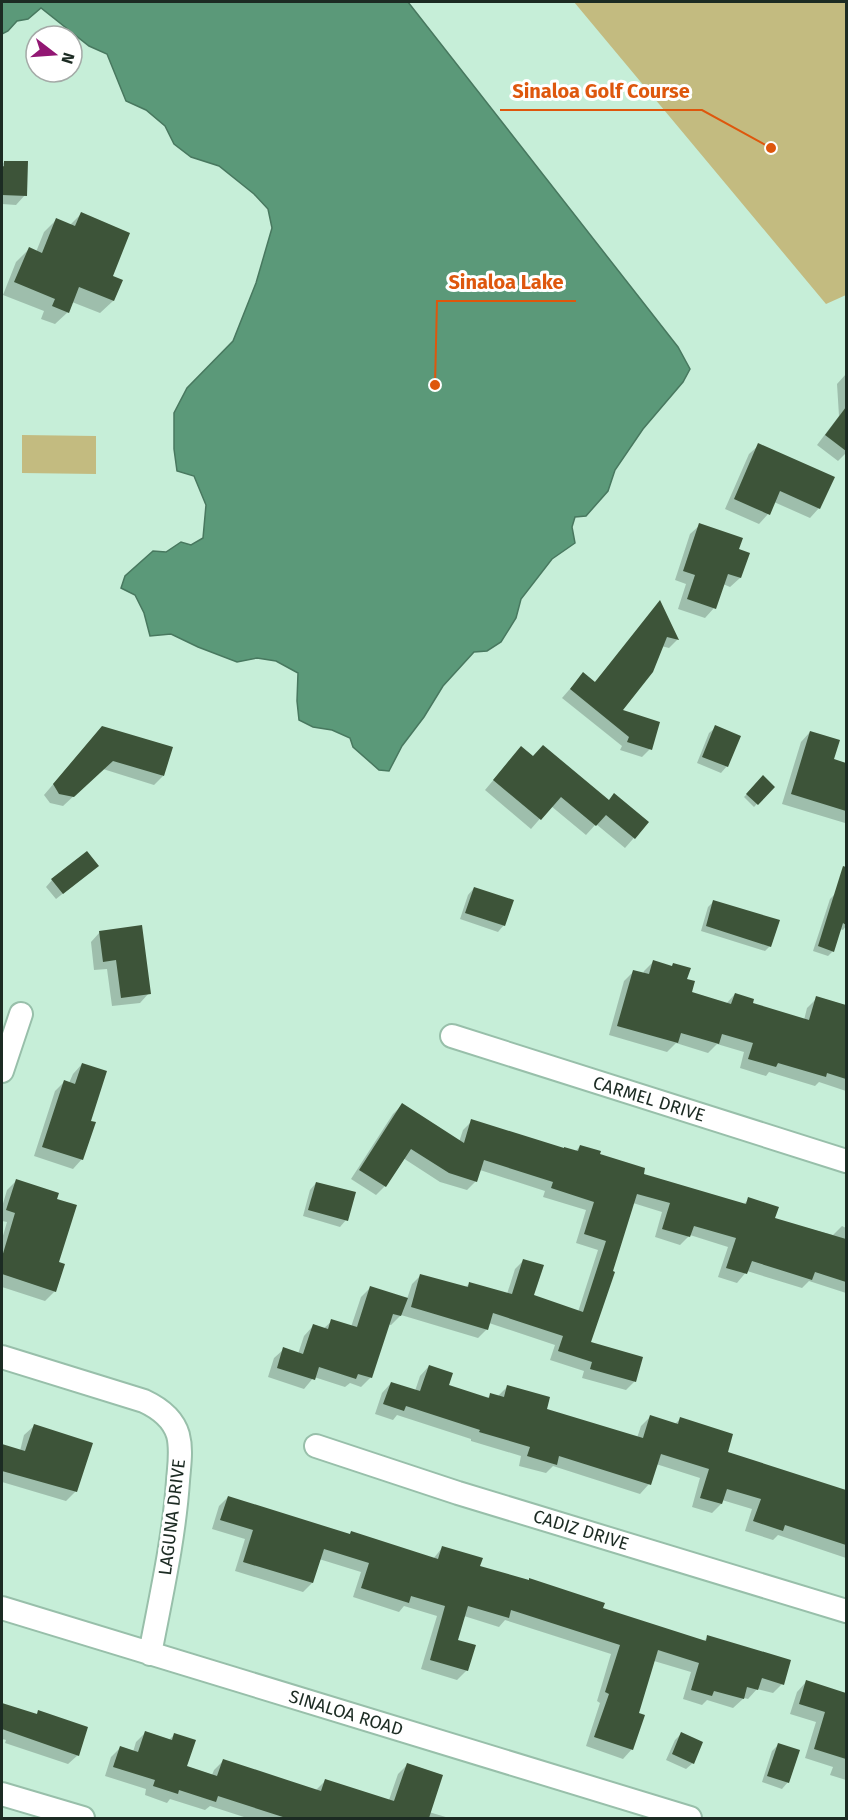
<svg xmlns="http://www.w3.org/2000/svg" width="848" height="1820" viewBox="0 0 848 1820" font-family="'Fira Sans',sans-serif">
<rect width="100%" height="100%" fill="#c6eed8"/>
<path fill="#c3bb80" d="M 574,2 L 846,2 L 846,295 L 826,304 Z
M 22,435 L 96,436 L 96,474 L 22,473 Z"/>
<path fill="#5b9979" stroke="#48785f" stroke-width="1.5" d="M 2,2 L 408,2 L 678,347 L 690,369 L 683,382 L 643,429 L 615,470 L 608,491 L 586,516 L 575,517 L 572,527 L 575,543 L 552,559 L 521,599 L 516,618 L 501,642 L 487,651 L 474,652 L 443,686 L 424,717 L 402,746 L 389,771 L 379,770 L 353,747 L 350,738 L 332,730 L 313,727 L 299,720 L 297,701 L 298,673 L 276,661 L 257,658 L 237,662 L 198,647 L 171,634 L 150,636 L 144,613 L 135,595 L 121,588 L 125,576 L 153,551 L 166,552 L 181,542 L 191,545 L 203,538 L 206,505 L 194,476 L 177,471 L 174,449 L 174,413 L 187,388 L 233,341 L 256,283 L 272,228 L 268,209 L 254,194 L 219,166 L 191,157 L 174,144 L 165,126 L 146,110 L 126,101 L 107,54 L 89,46 L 41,8 L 28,19 L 17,21 L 8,31 L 2,34 Z"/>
<path fill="#0003" d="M 4,162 L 25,195 L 16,205 L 2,204 L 2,165 Z
M 81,214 L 111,277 L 121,281 L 113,301 L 100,313 L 72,302 L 68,312 L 55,324 L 41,319 L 44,311 L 3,295 L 16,262 L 29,249 L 36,252 L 44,232 L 56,220 L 70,225 Z
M 846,374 L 846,453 L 838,461 L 817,445 L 839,416 L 837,384 Z
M 759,445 L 819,508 L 810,518 L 774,502 L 768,514 L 759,524 L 725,509 L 749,454 Z
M 700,525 L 737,550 L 740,578 L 730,587 L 723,584 L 714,608 L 705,618 L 678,609 L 686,584 L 675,580 L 690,534 Z
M 660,603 L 677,640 L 669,648 L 661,646 L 620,710 L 650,749 L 642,757 L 620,750 L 622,746 L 562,698 L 583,674 L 594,683 Z
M 102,727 L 163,776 L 154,785 L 103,769 L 63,806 L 50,803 L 44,795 Z
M 716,727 L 727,766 L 721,773 L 697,763 L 709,733 Z
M 810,732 L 832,760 L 846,765 L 846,822 L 845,823 L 782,804 L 801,742 Z
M 512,758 L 532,758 L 647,823 L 625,848 L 596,824 L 586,835 L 551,806 L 531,829 L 485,790 Z
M 763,778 L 773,787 L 754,807 L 744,797 Z
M 90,872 L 56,899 L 46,887 L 52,880 Z
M 474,888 L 504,925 L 498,932 L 460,919 L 468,895 Z
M 835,894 L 846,898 L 846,926 L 843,930 L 840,929 L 833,951 L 828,956 L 813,951 L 830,899 Z
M 713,902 L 770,946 L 765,951 L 701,931 L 708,907 Z
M 100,932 L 149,993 L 140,1003 L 112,1006 L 107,969 L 94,970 L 91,942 Z
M 653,962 L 685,980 L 690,993 L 726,1004 L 735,994 L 751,1004 L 804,1020 L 807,1008 L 817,998 L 846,1007 L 846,1091 L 819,1082 L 815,1086 L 769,1072 L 766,1076 L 740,1068 L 744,1052 L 717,1044 L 708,1053 L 676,1043 L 667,1052 L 609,1035 L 624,981 L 633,972 L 643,974 L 644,971 Z
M 82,1064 L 89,1121 L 82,1159 L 73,1169 L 34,1156 L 55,1091 L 64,1082 L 69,1083 L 73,1074 Z
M 402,1105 L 459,1142 L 463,1130 L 472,1121 L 575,1152 L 580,1146 L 642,1175 L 743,1205 L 749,1199 L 773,1219 L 833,1235 L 842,1226 L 846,1228 L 846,1293 L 809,1281 L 802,1288 L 747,1271 L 737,1283 L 718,1277 L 728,1247 L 690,1235 L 680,1245 L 655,1237 L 662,1212 L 633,1203 L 589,1343 L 642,1358 L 634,1382 L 626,1390 L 582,1378 L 584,1371 L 550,1360 L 555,1345 L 489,1323 L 487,1329 L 478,1338 L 401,1315 L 391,1325 L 388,1324 L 371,1377 L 361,1387 L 350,1383 L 345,1387 L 314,1377 L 304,1389 L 268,1377 L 274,1358 L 284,1349 L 298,1354 L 304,1336 L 313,1326 L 323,1329 L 332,1321 L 351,1327 L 361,1297 L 371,1287 L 407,1299 L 412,1284 L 421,1275 L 465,1288 L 470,1283 L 507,1294 L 515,1269 L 523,1261 L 533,1296 L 578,1312 L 598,1250 L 576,1243 L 586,1210 L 543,1197 L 545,1191 L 480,1170 L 476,1181 L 467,1190 L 440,1182 L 403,1158 L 385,1186 L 376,1195 L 351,1179 L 393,1114 Z
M 16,1181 L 57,1263 L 55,1291 L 45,1301 L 2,1287 L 2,1239 L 7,1222 L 2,1221 L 2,1207 L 7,1190 Z
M 316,1183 L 346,1220 L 340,1227 L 303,1216 L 310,1190 Z
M 429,1366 L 447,1386 L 487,1399 L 491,1394 L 498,1396 L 508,1386 L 545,1410 L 637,1438 L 641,1426 L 650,1417 L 675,1424 L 680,1419 L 726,1453 L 846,1500 L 846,1558 L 778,1535 L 773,1540 L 745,1531 L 752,1509 L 722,1500 L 721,1504 L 712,1513 L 692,1507 L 700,1478 L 656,1464 L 649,1484 L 640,1494 L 553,1466 L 546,1473 L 519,1466 L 521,1456 L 471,1441 L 471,1439 L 397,1415 L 393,1420 L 375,1414 L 382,1393 L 391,1383 L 415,1391 L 420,1376 Z
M 34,1426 L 76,1491 L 66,1501 L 2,1482 L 2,1449 L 4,1446 L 20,1451 L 24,1435 Z
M 228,1497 L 349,1535 L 351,1533 L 433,1559 L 442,1548 L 479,1567 L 601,1609 L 704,1641 L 708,1637 L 782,1684 L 773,1693 L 757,1689 L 748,1699 L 744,1698 L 733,1708 L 707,1700 L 702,1705 L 683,1699 L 691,1672 L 654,1661 L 637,1714 L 632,1749 L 623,1759 L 586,1746 L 600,1703 L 597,1701 L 611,1654 L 505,1620 L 499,1627 L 464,1616 L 456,1641 L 467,1670 L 457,1680 L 421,1669 L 437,1616 L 404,1606 L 399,1612 L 353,1597 L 361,1572 L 319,1559 L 312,1583 L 303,1592 L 235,1571 L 245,1539 L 212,1529 L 219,1506 Z
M 806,1682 L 846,1694 L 846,1780 L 830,1775 L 833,1767 L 805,1758 L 816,1722 L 790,1714 L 797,1692 Z
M 2,1704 L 35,1715 L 39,1712 L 78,1755 L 68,1764 L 5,1743 L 6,1740 L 2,1739 Z
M 145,1733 L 168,1741 L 174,1735 L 185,1767 L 212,1775 L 214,1770 L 223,1761 L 315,1791 L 325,1781 L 389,1800 L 398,1774 L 407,1765 L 429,1812 L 449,1818 L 247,1818 L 210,1806 L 205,1810 L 170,1799 L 167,1803 L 145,1795 L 146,1789 L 105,1776 L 111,1757 L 120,1748 L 133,1752 L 136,1742 Z
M 681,1734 L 693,1763 L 686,1769 L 666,1760 L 675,1740 Z
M 778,1745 L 788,1782 L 782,1789 L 762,1782 L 772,1751 Z"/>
<path fill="#3d5439" d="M 4,161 L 28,161 L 27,196 L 2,195 L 2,167 L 4,166 Z
M 81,212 L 130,233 L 113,276 L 123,280 L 114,301 L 79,287 L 69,313 L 52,306 L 55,299 L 14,282 L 29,247 L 42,253 L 56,218 L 75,226 Z
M 846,407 L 846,451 L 825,435 Z
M 758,443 L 835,477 L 820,509 L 780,491 L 770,515 L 734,499 Z
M 699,523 L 743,538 L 739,549 L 750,553 L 741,578 L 728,574 L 716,609 L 687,599 L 695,575 L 683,571 Z
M 660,600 L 679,640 L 667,637 L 653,672 L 623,710 L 660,722 L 652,750 L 627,742 L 629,737 L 570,689 L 583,672 L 595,682 Z
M 715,725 L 741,736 L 728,767 L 702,757 Z
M 102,726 L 173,747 L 164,776 L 113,761 L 74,797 L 59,794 L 53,784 Z
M 810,731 L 840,740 L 834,759 L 846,763 L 846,811 L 791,794 Z
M 543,745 L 609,800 L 614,793 L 649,822 L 635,839 L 606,815 L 596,826 L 561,797 L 541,820 L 493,780 L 521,746 L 533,756 Z
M 763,775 L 775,787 L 758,805 L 746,794 Z
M 87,851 L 99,866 L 63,894 L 51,879 Z
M 843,866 L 846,867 L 846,925 L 843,923 L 834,952 L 818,946 Z
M 474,887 L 514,900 L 505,926 L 465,913 Z
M 713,900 L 780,920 L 771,947 L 706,926 Z
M 142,925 L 151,994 L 121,998 L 116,960 L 103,962 L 99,931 Z
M 653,960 L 672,966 L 673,963 L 691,968 L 687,979 L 695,981 L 692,992 L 731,1004 L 735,993 L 754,999 L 753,1003 L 809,1020 L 816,996 L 846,1005 L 846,1079 L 827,1073 L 826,1077 L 778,1063 L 776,1067 L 748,1059 L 753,1043 L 722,1034 L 719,1044 L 681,1033 L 678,1043 L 617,1026 L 633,970 L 649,974 Z
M 82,1063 L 107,1071 L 91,1121 L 96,1122 L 83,1160 L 42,1147 L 64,1080 L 75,1084 Z
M 402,1103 L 464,1143 L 471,1119 L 564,1148 L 564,1147 L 578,1151 L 580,1145 L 601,1151 L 600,1154 L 645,1168 L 644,1174 L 746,1204 L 748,1197 L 779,1207 L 775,1218 L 846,1239 L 846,1282 L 815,1272 L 812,1280 L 752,1261 L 747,1274 L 726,1268 L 736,1238 L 694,1226 L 690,1237 L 662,1229 L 670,1203 L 637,1194 L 613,1271 L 615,1272 L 591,1342 L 643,1357 L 636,1382 L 590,1369 L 592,1362 L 558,1351 L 563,1336 L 493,1313 L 488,1330 L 411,1307 L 420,1274 L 468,1287 L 469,1282 L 512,1294 L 523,1259 L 544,1265 L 534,1295 L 583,1312 L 606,1241 L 584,1234 L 594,1202 L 551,1188 L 553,1182 L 484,1160 L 477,1182 L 449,1173 L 411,1149 L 386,1187 L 359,1170 Z
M 16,1179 L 59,1193 L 57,1199 L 77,1205 L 59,1262 L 65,1264 L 56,1292 L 2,1274 L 2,1257 L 15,1213 L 6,1210 Z
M 316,1182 L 356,1192 L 348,1221 L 308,1210 Z
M 370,1286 L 408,1298 L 401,1316 L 393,1314 L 372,1378 L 358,1374 L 356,1379 L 319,1367 L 315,1380 L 277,1368 L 283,1347 L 303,1354 L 313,1324 L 328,1329 L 331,1319 L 357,1327 Z
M 429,1365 L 453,1373 L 449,1385 L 489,1398 L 490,1393 L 504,1397 L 507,1385 L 550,1397 L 547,1409 L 643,1438 L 650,1415 L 678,1424 L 680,1417 L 733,1434 L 728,1452 L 846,1490 L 846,1545 L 785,1525 L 783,1531 L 753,1521 L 761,1499 L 727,1489 L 722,1504 L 700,1498 L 709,1469 L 661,1454 L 651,1485 L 559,1456 L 557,1465 L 527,1456 L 530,1447 L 479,1432 L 480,1430 L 406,1406 L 404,1411 L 383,1404 L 391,1382 L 420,1391 Z
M 34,1424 L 93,1443 L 77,1492 L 2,1471 L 2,1444 L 25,1451 Z
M 228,1496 L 350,1534 L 351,1531 L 438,1559 L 442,1546 L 483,1558 L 480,1566 L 529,1580 L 529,1578 L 605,1603 L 603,1608 L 706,1641 L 707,1635 L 791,1660 L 784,1685 L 762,1678 L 758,1690 L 747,1687 L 744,1699 L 714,1691 L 712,1696 L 691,1690 L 699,1663 L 658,1650 L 639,1713 L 645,1715 L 633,1750 L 594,1737 L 609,1694 L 605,1692 L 620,1645 L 511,1610 L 509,1618 L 468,1606 L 458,1640 L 476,1645 L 468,1671 L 430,1660 L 445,1606 L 411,1596 L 409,1603 L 361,1588 L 369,1563 L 324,1549 L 313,1583 L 243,1562 L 253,1530 L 220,1520 Z
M 806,1680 L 846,1693 L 846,1759 L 814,1749 L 825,1712 L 799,1704 Z
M 2,1703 L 37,1714 L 38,1710 L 88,1727 L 79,1756 L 2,1729 Z
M 145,1731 L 172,1740 L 174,1733 L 196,1740 L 187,1766 L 217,1776 L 223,1759 L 321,1791 L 325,1779 L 394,1801 L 407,1763 L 443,1775 L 429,1818 L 286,1818 L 218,1796 L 216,1802 L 179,1790 L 178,1794 L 153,1786 L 155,1780 L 113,1767 L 120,1746 L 138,1752 Z
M 681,1732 L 703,1742 L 694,1764 L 672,1754 Z
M 778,1743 L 800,1750 L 789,1783 L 767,1776 Z"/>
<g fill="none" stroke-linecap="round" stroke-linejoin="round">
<g stroke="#98bfaa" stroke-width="26">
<path id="minor" d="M 452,1036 L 846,1161
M 2,1071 L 21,1014
M 2,1357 L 144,1401 C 159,1408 173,1418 178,1435 C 182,1450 179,1466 178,1481 C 174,1539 161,1596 150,1654
M 316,1446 L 458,1493 L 846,1611
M 2,1608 L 690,1818
M 2,1794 L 83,1818"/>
</g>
<use href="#minor" stroke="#fff" stroke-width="22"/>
</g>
<g text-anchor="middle" stroke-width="6" stroke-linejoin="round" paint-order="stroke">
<g font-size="18" fill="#1c2b23" stroke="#fff">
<text transform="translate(649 1099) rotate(17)" y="6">CARMEL DRIVE</text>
<text transform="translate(172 1517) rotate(-83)" y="6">LAGUNA DRIVE</text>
<text transform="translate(581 1530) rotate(17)" y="6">CADIZ DRIVE</text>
<text transform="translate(346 1713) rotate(17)" y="6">SINALOA ROAD</text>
</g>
</g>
<path fill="none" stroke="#de570d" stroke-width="2" d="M771 148L702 110H500M435 385L437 301H576"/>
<g fill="#de570d" stroke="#fff" stroke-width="2">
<circle cx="771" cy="148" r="6"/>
<circle cx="435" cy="385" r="6"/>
</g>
<g font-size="20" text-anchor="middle" font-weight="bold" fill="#de570d" stroke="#fff" stroke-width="6" stroke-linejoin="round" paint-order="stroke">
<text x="601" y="98">Sinaloa Golf Course</text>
<text x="506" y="289">Sinaloa Lake</text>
</g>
<rect width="848" height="1820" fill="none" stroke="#1c2b23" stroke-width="6"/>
<g transform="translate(54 54) rotate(107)"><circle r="28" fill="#ffffff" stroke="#a4aaa7" stroke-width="1.5"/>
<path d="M0-4.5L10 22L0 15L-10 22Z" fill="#921773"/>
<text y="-9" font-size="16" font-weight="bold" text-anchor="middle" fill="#1c2b23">N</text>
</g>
</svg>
